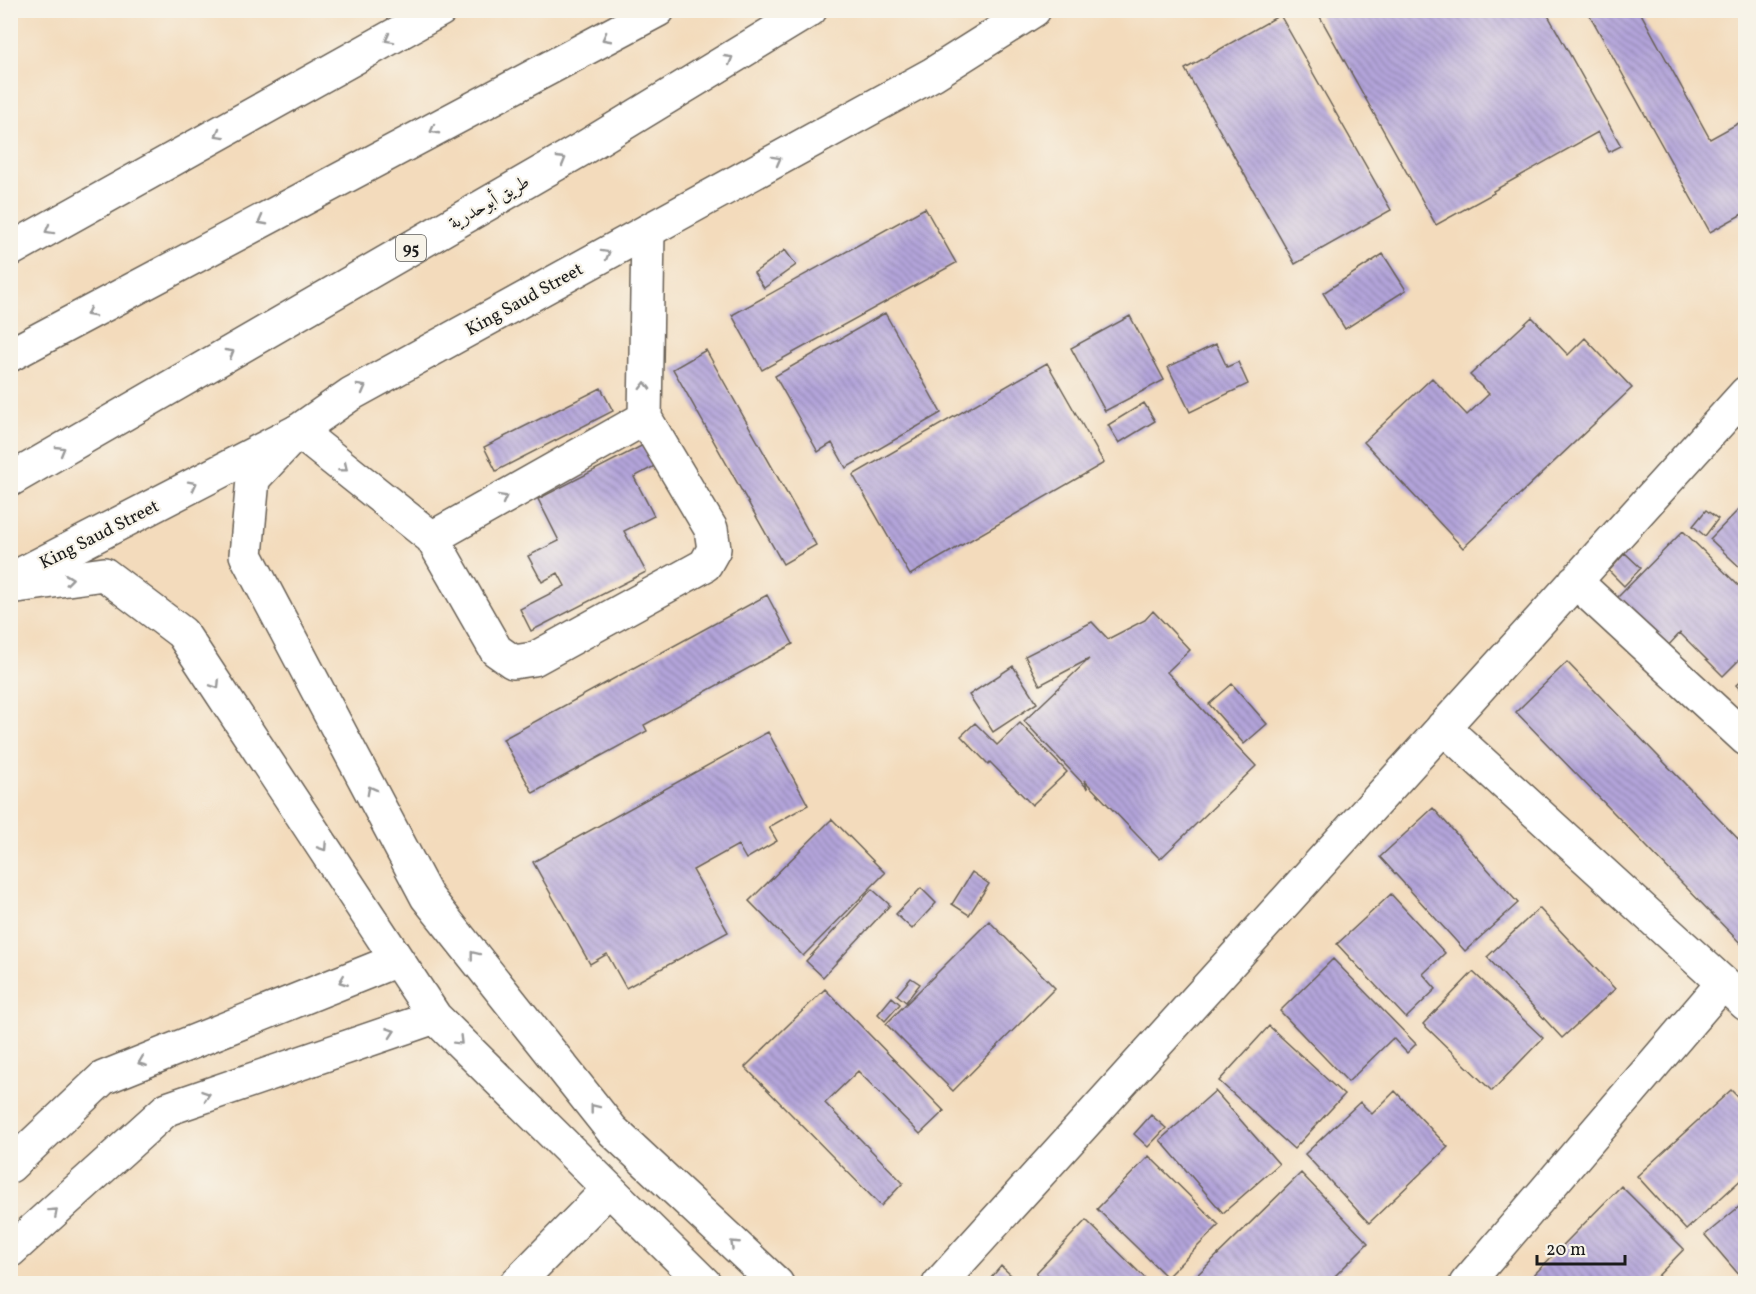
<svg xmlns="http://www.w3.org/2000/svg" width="1756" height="1294" viewBox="0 0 1756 1294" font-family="Vollkorn,Amiri,serif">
<defs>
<pattern id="building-back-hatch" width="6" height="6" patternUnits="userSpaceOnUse" patternTransform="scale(1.5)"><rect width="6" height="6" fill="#b3a4da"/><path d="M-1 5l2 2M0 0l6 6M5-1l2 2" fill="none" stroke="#9185b0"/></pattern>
</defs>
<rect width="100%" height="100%" fill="#f7f3e8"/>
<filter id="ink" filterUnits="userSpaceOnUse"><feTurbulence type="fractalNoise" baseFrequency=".0167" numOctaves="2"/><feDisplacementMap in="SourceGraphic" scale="12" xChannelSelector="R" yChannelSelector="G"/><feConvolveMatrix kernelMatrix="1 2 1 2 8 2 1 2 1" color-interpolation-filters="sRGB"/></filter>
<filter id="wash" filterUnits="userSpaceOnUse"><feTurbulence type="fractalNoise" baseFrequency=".008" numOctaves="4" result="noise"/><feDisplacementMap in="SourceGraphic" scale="24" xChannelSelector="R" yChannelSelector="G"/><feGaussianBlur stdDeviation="1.35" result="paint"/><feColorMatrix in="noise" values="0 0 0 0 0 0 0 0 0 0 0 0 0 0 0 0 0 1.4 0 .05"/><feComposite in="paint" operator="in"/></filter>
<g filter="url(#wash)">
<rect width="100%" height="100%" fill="#f3dbbc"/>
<g id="blocks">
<path fill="url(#building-back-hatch)" d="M 1327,10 L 1545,10 L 1621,146 L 1609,152 L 1598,132 L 1493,191 L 1494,193 L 1436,225 L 1319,15 Z
M 1587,10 L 1639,10 L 1710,139 L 1746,119 L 1746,212 L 1710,232 Z
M 1280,15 L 1391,210 L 1295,264 L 1185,69 Z
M 925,208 L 956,263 L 762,370 L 732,315 Z
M 785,250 L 796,265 L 764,288 L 754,273 Z
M 1383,254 L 1406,290 L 1345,329 L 1323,293 Z
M 885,313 L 941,413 L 846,468 L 832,443 L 818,452 L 775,376 Z
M 1130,316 L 1164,380 L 1105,411 L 1071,348 Z
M 1532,317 L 1568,355 L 1585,338 L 1632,388 L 1463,548 L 1364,442 L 1432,378 L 1467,415 L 1489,394 L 1470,375 Z
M 1216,344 L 1227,367 L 1238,362 L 1248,384 L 1190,412 L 1168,367 Z
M 706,350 L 816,545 L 783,564 L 673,369 Z
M 1047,363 L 1104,463 L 910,575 L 853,475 Z
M 601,388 L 613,411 L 496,471 L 484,447 Z
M 1144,403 L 1155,421 L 1119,443 L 1108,425 Z
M 653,440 L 664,461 L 634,477 L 654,516 L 624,531 L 646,572 L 531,631 L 520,609 L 565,586 L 558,573 L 542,582 L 528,556 L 559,541 L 538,499 Z
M 1746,502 L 1746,573 L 1710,539 Z
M 1706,510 L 1718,519 L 1705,536 L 1693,526 Z
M 1683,531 L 1746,593 L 1746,653 L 1723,676 L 1680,633 L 1666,648 L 1617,598 Z
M 1625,553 L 1641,568 L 1624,586 L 1609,571 Z
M 767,595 L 793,644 L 644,725 L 647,731 L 533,793 L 503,739 Z
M 1153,611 L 1190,650 L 1167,672 L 1256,766 L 1160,859 L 1084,780 L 1088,789 L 1024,721 L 1089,659 L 1040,685 L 1025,656 L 1092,622 L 1108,639 L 1145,620 Z
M 1567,662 L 1746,847 L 1746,949 L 1516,712 Z
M 1013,666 L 1037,703 L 993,732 L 969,695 Z
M 1746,676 L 1746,696 L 1736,685 Z
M 1232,684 L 1267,724 L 1244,744 L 1209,704 Z
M 975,723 L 997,745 L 1020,723 L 1067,772 L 1032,805 L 990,762 L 988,764 L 961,736 Z
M 768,732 L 808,805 L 769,827 L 777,841 L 746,859 L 738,845 L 693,870 L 728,932 L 626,988 L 607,954 L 590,964 L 533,862 Z
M 1433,808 L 1518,903 L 1465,951 L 1380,857 Z
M 832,819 L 885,873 L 803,956 L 749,901 Z
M 972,872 L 989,884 L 969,915 L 952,904 Z
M 921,888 L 936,903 L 912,929 L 896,914 Z
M 872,889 L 890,905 L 823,977 L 806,961 Z
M 1391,894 L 1445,953 L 1423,974 L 1436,989 L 1406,1018 L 1337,944 Z
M 1539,908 L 1615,989 L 1562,1038 L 1487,957 Z
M 989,921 L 1055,988 L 953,1091 L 886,1024 Z
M 1333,959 L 1416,1044 L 1407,1053 L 1393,1038 L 1348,1082 L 1280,1011 Z
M 1473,972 L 1543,1038 L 1492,1091 L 1423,1024 Z
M 911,978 L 920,984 L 906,1002 L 897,995 Z
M 825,989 L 944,1111 L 920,1134 L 858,1071 L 825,1103 L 903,1183 L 881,1206 L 745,1067 Z
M 892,997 L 900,1004 L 885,1021 L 878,1014 Z
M 1269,1026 L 1344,1095 L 1294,1149 L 1219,1081 Z
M 1731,1090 L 1746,1105 L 1746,1175 L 1686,1230 L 1637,1176 Z
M 1215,1091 L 1279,1164 L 1223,1213 L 1160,1140 Z
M 1395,1091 L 1448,1147 L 1369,1223 L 1305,1154 L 1360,1102 L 1372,1114 Z
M 1151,1115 L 1166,1128 L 1148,1147 L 1134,1134 Z
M 1149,1156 L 1219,1225 L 1167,1277 L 1097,1209 Z
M 1301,1173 L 1368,1243 L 1327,1284 L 1188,1284 Z
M 1621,1186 L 1684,1249 L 1650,1284 L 1529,1284 L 1527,1282 Z
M 1746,1201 L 1746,1283 L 1705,1235 Z
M 1086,1220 L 1151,1284 L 1047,1284 L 1036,1273 Z
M 1001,1266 L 1021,1284 L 986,1284 Z"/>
</g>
</g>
<g filter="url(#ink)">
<use href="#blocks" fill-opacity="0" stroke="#675f54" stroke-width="1.5"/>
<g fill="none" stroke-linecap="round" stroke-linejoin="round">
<g stroke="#675f54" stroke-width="36">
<path id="minor" d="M 648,231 L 645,418 L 432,538 L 298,431 L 253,479 L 246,555 L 427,897 L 612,1130 L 777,1284
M 432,538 L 496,650 L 513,662 L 534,659 L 705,565 L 714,549 L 711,529 L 645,418
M 1575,581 L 1746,739
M 10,587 L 104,574 L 182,633 L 435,1017 L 705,1284
M 1443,727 L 1746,1004
M 10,1166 L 103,1078 L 397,960
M 10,1251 L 167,1109 L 435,1017
M 516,1284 L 609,1189
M 939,1284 L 1746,393
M 1466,1284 L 1723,983"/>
</g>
<g stroke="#675f54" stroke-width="36">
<path id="major" d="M 10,250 L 440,10
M 10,580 L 298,431 L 351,394 L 933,74 L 1034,10"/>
</g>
<g stroke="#675f54" stroke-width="36">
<path id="highway" d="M 10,355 L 658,10
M 10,480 L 582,149 L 810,10"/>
</g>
<use href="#minor" stroke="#fff" stroke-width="33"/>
<use href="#major" stroke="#fff" stroke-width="33"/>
<use href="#highway" stroke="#fff" stroke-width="33"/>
</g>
<defs><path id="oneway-chevron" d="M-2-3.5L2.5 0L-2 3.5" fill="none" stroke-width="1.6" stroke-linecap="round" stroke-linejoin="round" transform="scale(1.5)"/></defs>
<g stroke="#999">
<use href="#oneway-chevron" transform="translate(606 38) rotate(152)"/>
<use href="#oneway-chevron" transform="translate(389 39) rotate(151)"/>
<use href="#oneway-chevron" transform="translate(729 59) rotate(-31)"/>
<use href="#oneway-chevron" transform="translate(434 130) rotate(152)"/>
<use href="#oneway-chevron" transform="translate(219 134) rotate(151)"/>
<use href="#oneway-chevron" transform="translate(562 160) rotate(-30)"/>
<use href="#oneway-chevron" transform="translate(777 160) rotate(-29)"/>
<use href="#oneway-chevron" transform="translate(262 221) rotate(152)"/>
<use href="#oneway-chevron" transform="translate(49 230) rotate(151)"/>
<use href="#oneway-chevron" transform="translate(606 254) rotate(-29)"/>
<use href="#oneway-chevron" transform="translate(90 313) rotate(152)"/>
<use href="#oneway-chevron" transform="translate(230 353) rotate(-30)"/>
<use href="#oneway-chevron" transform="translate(645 386) rotate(-89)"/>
<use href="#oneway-chevron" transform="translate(362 388) rotate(-29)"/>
<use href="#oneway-chevron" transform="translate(61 450) rotate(-30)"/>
<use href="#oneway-chevron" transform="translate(344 468) rotate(39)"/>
<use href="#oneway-chevron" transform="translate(193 485) rotate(-27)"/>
<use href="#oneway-chevron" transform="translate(503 498) rotate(-29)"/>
<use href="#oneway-chevron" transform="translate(69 579) rotate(-7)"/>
<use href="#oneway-chevron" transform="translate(216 685) rotate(57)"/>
<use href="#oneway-chevron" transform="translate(371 790) rotate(-118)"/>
<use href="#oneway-chevron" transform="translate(323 847) rotate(57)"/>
<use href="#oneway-chevron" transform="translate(474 955) rotate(-128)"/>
<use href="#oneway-chevron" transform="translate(343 981) rotate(158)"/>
<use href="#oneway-chevron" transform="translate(391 1032) rotate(-19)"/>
<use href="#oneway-chevron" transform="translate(459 1041) rotate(45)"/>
<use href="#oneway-chevron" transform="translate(142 1062) rotate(158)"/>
<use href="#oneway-chevron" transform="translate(206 1095) rotate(-19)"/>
<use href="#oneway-chevron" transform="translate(594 1108) rotate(-128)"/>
<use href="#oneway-chevron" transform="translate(54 1212) rotate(-42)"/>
<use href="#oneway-chevron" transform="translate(734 1244) rotate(-137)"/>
</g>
</g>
<g text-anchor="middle" stroke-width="4.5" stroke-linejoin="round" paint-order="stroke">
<rect fill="#f7f3e8" stroke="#5e5c59" stroke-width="1.5" x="396" y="235" width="30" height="26" rx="4.5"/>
<g font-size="16" font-weight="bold" fill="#1c1c1c">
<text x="411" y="254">95</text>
</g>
<g font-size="18" fill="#1c1c1c" stroke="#f7f3e8">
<text transform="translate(489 202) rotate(-30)" y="6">طريق أبوحدرية</text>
<text transform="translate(524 299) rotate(-29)" y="6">King Saud Street</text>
<text transform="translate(99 534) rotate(-27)" y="6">King Saud Street</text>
</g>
</g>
<rect width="1756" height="1294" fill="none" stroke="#f7f3e8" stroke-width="36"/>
<path d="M1537 1255v9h88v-9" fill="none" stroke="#1c1c1c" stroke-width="3"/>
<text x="1546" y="1255" font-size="18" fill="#1c1c1c" stroke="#f7f3e8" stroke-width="4.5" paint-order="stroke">20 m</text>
</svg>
